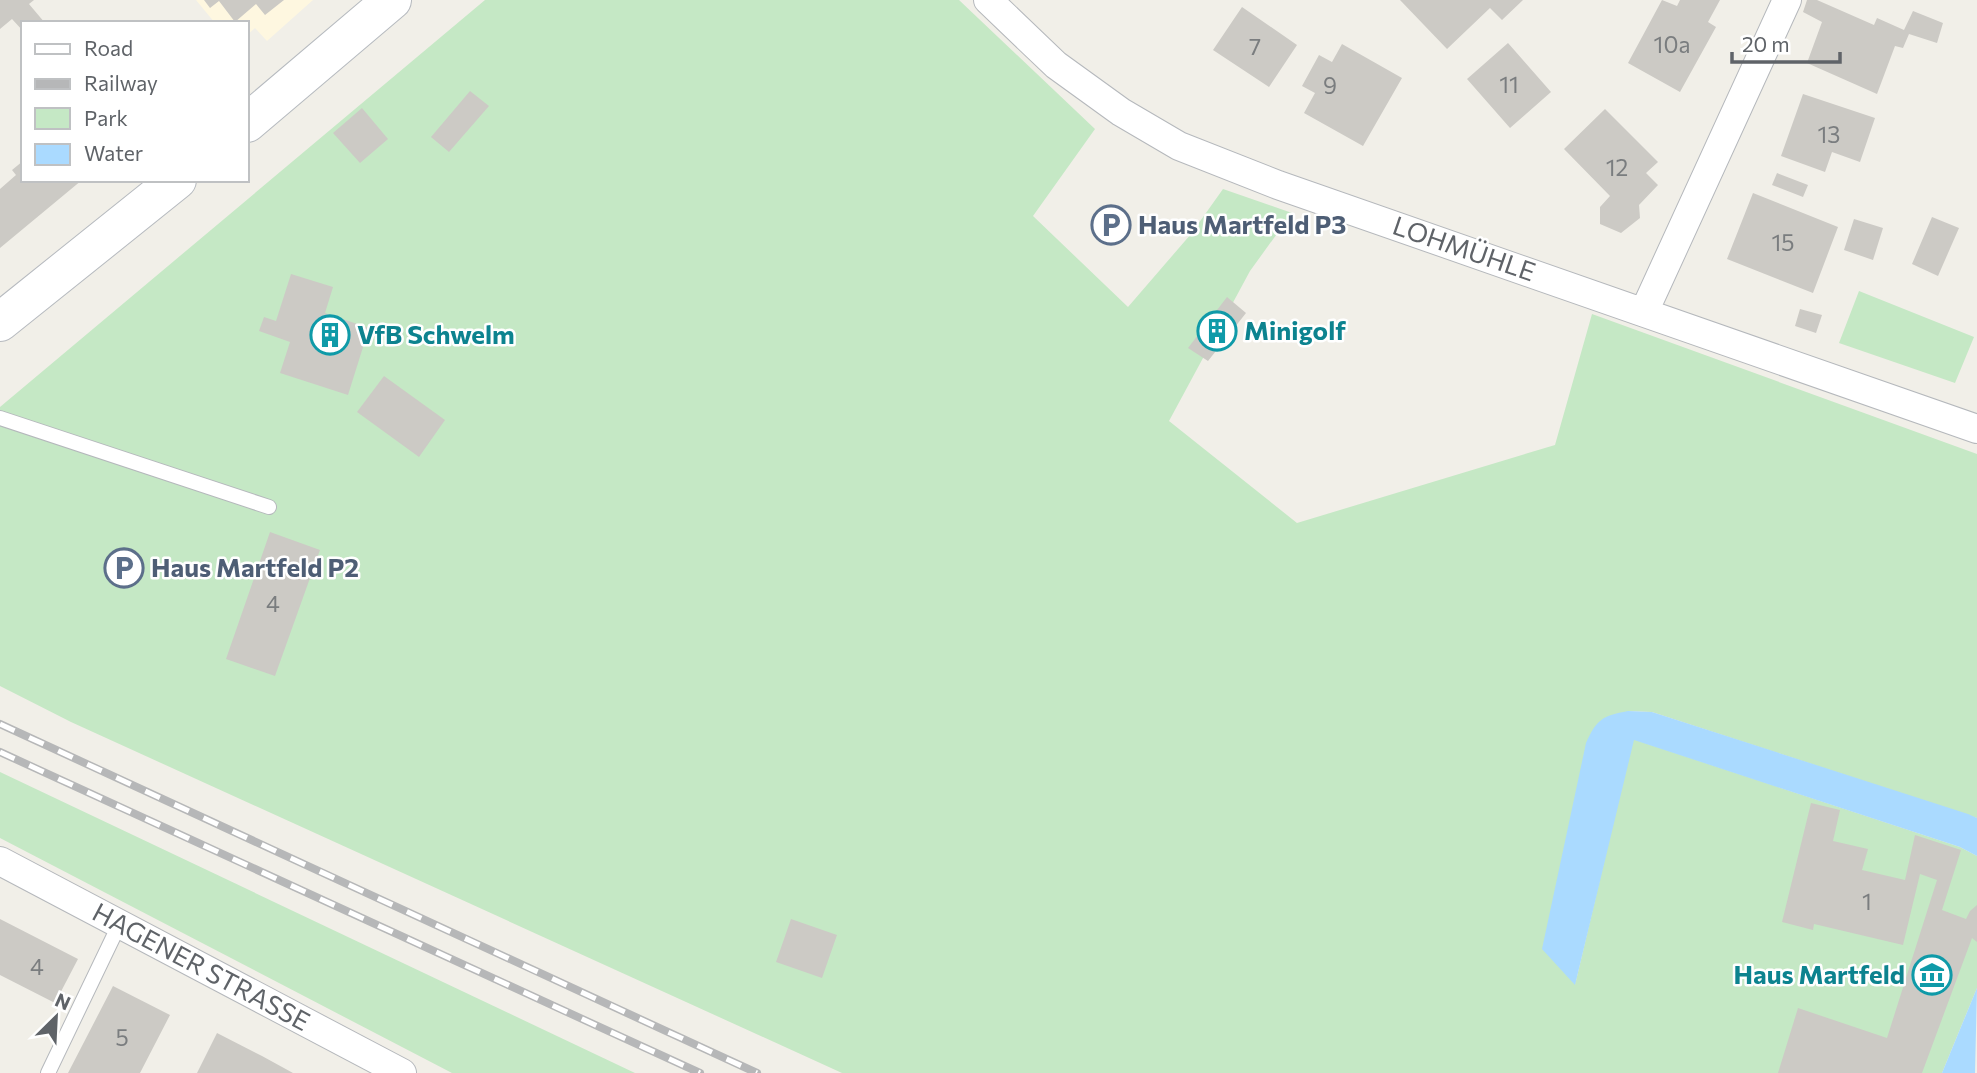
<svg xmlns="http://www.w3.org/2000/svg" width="1977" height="1073" viewBox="0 0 1977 1073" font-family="Commissioner,sans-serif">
<rect width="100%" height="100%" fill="#f1efe8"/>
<path fill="#fef7e0" d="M 196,0 L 313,0 L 267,41 L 255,28 L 247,35 L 247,23 L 215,23 Z"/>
<path fill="#c5e8c5" d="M 485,0 L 959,0 L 1095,129 L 1033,216 L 1128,307 L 1191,234 L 1223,189 L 1292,213 L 1250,271 L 1169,421 L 1297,523 L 1555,445 L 1592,314 L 1977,454 L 1977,818 L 1652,712 L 1628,711 L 1575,985 L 1633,739 L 1960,847 L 1977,856 L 1977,988 L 1942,1073 L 842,1073 L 71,722 L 0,686 L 0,407 Z
M 1859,291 L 1974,337 L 1955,383 L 1839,343 Z
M 0,772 L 635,1073 L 452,1073 L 0,838 Z"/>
<path fill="#aadaff" d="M 1628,711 L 1652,712 L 1968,814 L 1977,818 L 1977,856 L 1960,847 L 1634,740 L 1575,985 L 1542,949 L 1586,743 C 1597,719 1602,716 1628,711 Z
M 1977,988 L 1975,1073 L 1942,1073 Z"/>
<path fill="#cccac5" d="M 0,0 L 34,0 L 29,4 L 45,23 L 23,23 L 23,31 L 12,19 L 0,29 Z
M 204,0 L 284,0 L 265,15 L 256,4 L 235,22 L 219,1 L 210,8 Z
M 1400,0 L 1523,0 L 1502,20 L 1490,8 L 1447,49 Z
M 1662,0 L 1677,6 L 1680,0 L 1720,0 L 1708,22 L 1716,27 L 1680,92 L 1628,63 Z
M 1807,0 L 1817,0 L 1874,25 L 1877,18 L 1904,30 L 1913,11 L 1943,23 L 1937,43 L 1909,34 L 1903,48 L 1895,46 L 1877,94 L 1807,63 L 1822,22 L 1803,12 Z
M 1242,7 L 1297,45 L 1269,87 L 1213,50 Z
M 1508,43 L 1551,92 L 1510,128 L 1467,79 Z
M 1342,44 L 1402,78 L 1363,146 L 1304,113 L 1315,93 L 1302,86 L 1319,55 L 1332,62 Z
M 470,91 L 489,106 L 449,152 L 431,137 Z
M 1803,94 L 1875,118 L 1860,162 L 1832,152 L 1825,172 L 1781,156 Z
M 362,108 L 388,139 L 360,163 L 333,133 Z
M 1605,109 L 1658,162 L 1646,173 L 1658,185 L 1639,205 L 1640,218 L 1621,233 L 1600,224 L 1600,207 L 1610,196 L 1564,149 Z
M 23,161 L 23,180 L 82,180 L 0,248 L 0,189 L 16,175 L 12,170 Z
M 1777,173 L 1808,185 L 1803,197 L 1772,185 Z
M 1753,193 L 1838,227 L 1813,293 L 1727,259 Z
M 1932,217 L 1959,228 L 1938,276 L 1912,264 Z
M 1854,219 L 1883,228 L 1873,260 L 1844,250 Z
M 291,274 L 333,287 L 325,313 L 369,328 L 348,395 L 280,373 L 290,342 L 259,331 L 264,317 L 276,321 Z
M 1227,297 L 1246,313 L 1208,361 L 1188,348 Z
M 1800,309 L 1822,315 L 1816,333 L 1795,326 Z
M 384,376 L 445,420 L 419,457 L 357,412 Z
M 270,532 L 320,550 L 275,676 L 226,659 Z
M 1811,803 L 1840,810 L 1833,841 L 1868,849 L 1862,870 L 1905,880 L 1915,835 L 1961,850 L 1942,910 L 1966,919 L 1970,911 L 1977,905 L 1977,942 L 1972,938 L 1922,1073 L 1778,1073 L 1798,1008 L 1887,1038 L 1937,880 L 1920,874 L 1903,945 L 1814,924 L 1813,930 L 1782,922 Z
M 0,919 L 78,959 L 55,1003 L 0,975 Z
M 791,919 L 837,935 L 822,978 L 776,962 Z
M 113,986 L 170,1015 L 140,1073 L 68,1073 Z
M 217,1033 L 262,1056 L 293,1073 L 197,1073 Z"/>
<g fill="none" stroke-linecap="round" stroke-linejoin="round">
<g stroke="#b5b8bc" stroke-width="16">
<path id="lane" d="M 0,418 L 269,507
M 48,1073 L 120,923"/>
</g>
<g stroke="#b5b8bc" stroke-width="30">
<path id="street" d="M 988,0 L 1056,65 L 1121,112 L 1179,146 L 1278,185 L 1977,429
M 1644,312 L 1787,0
M 0,861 L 402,1073"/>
</g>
<g stroke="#b6babf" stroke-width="40">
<path id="secondary" d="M 247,123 L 392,0
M 0,322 L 177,180"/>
</g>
<use href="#lane" stroke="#fff" stroke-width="14"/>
<use href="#street" stroke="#fff" stroke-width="28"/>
<use href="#secondary" stroke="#fff" stroke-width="38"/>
<g stroke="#b6b7b8" stroke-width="8">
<path id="rail" d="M 0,724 L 757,1073
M 0,752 L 700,1073"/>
</g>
<use href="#rail" stroke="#fff" stroke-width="5" stroke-dasharray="16" stroke-linecap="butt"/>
</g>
<defs>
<g id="parking-ring" transform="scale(2.0125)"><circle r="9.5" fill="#fff" stroke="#5c6f8a" stroke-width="1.5"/><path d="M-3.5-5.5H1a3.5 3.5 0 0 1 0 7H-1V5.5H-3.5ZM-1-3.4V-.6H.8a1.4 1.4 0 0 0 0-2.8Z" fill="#5c6f8a"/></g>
<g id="building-ring" transform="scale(2.0125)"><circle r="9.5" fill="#fff" stroke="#0f9aa8" stroke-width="1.5"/><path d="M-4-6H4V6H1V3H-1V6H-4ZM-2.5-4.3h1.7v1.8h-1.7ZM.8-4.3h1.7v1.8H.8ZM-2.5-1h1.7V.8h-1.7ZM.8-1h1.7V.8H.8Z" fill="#0f9aa8"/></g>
<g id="museum-ring" transform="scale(2.0125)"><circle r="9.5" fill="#fff" stroke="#0f9aa8" stroke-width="1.5"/><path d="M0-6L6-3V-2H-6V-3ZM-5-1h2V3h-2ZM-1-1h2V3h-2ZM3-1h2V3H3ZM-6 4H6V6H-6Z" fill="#0f9aa8"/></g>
</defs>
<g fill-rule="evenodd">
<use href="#parking-ring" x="1111" y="225"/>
<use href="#building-ring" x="1217" y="331"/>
<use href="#building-ring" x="330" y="335"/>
<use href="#parking-ring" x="124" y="568"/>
<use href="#museum-ring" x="1932" y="975"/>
</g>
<g text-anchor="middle" stroke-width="5" stroke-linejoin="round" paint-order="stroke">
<g font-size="23" fill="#7a7d7f">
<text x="1672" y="53">10a</text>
<text x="1255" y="55">7</text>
<text x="1509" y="93">11</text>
<text x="1330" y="94">9</text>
<text x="1829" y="143">13</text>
<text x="1617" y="176">12</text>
<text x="1783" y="251">15</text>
<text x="273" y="612">4</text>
<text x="1867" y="910">1</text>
<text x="37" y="975">4</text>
<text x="122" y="1046">5</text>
</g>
<g font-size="26" font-weight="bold" fill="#4e5e75" stroke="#fff" text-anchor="start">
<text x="1138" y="234">Haus Martfeld P3</text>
<text x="151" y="577">Haus Martfeld P2</text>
</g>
<g font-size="26" fill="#5f6368" stroke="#fff">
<text transform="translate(1464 249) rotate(19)" y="9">LOHMÜHLE</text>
<text transform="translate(201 967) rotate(28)" y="9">HAGENER STRASSE</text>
</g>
<g font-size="26" font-weight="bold" fill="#0d838f" stroke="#fff" text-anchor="start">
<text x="1244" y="340">Minigolf</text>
<text x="357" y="344">VfB Schwelm</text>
<text x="1905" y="984" text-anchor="end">Haus Martfeld</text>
</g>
</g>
<rect x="21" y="21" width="228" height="161" fill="#ffffff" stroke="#bfc1c3" stroke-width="2"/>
<rect x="35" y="44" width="35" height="10" fill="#ffffff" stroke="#bfc1c3" stroke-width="2"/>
<text x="84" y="56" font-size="21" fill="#5f6368">Road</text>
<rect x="35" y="79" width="35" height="10" fill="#b6b7b8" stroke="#bfc1c3" stroke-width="2"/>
<text x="84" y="91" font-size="21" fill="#5f6368">Railway</text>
<rect x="35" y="108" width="35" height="21" fill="#c5e8c5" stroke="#bfc1c3" stroke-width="2"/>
<text x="84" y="126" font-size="21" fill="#5f6368">Park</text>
<rect x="35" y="144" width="35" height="21" fill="#aadaff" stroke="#bfc1c3" stroke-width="2"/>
<text x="84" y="161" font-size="21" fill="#5f6368">Water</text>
<g transform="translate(56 1017) rotate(24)" stroke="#ffffff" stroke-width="5" paint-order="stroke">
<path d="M0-5L12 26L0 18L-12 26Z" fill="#5f6368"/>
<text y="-10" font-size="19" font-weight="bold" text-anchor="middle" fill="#5f6368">N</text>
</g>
<path d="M1732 52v10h108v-10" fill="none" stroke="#5f6368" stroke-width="3.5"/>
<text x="1742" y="52" font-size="21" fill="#5f6368" stroke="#ffffff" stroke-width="5" paint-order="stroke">20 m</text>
</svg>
